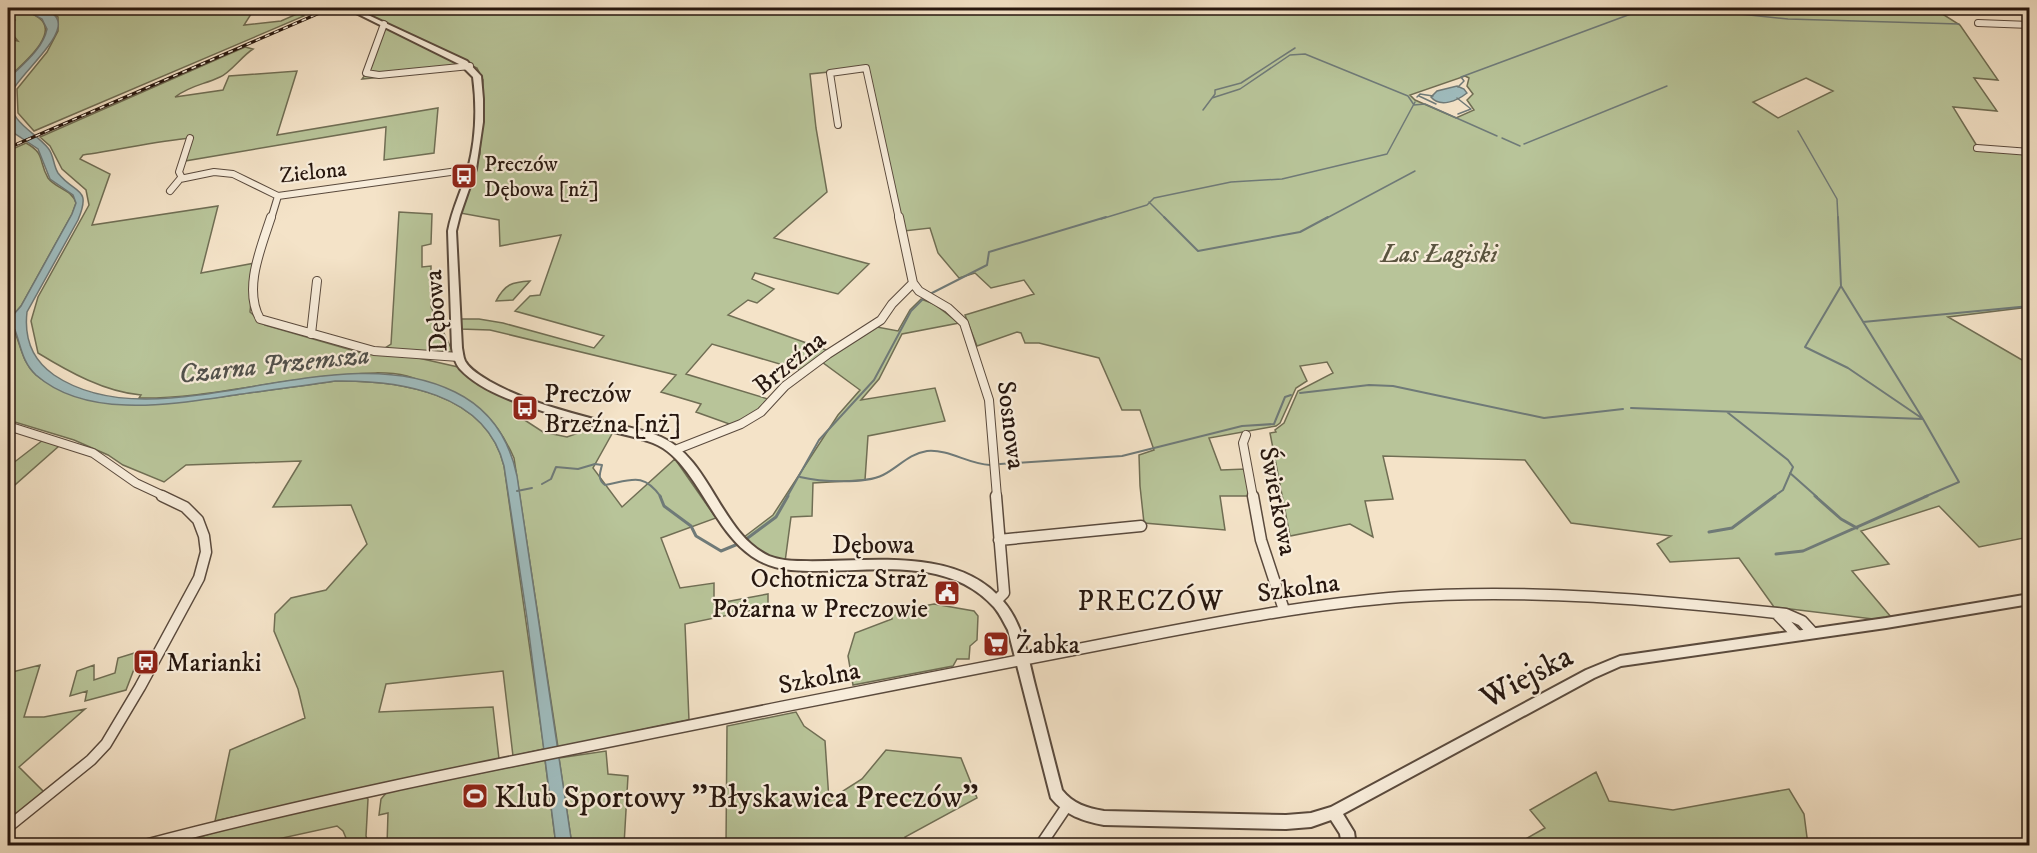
<svg xmlns="http://www.w3.org/2000/svg" width="2037" height="853" viewBox="0 0 2037 853" font-family="'IM FELL DW Pica',serif">
<rect width="100%" height="100%" fill="#f4e3c8"/>
<filter id="stains"><feTurbulence type="fractalNoise" baseFrequency=".00333" numOctaves="4"/><feColorMatrix values="0 0 0 0 .2 0 0 0 0 .09 0 0 0 0 .02 0 0 0 .5 -.17"/></filter>
<radialGradient id="worn" r=".72"><stop offset=".6" stop-color="#630" stop-opacity="0"/><stop offset="1" stop-color="#630" stop-opacity=".3"/></radialGradient>
<path fill="#b8c499" stroke="#706e54" stroke-width="1.5" fill-rule="evenodd" d="M 8,8 C 20,8 29,10 39,18 C 61,34 20,66 8,78 L 8,39 L 18,41 L 8,29 L 8,25 L 15,20 L 8,16 Z
M 42,8 L 255,8 L 244,25 L 281,21 L 299,13 L 304,16 L 34,131 L 18,113 L 17,89 L 47,52 L 58,31 L 58,17 Z
M 354,8 L 1933,8 L 1960,25 L 1998,80 L 1974,78 L 1997,111 L 1953,107 L 1977,146 L 2029,155 L 2029,307 L 1948,317 L 2029,364 L 2029,537 L 1979,547 L 1939,506 L 1861,531 L 1889,564 L 1852,571 L 1891,617 L 1873,619 L 1774,607 L 1739,558 L 1670,562 L 1657,544 L 1671,536 L 1571,523 L 1525,460 L 1383,456 L 1393,499 L 1365,501 L 1373,537 L 1350,524 L 1290,536 L 1270,433 L 1276,432 L 1275,430 L 1284,423 L 1298,391 L 1333,373 L 1327,362 L 1300,366 L 1307,381 L 1296,388 L 1280,423 L 1276,426 L 1209,438 L 1221,470 L 1246,469 L 1251,496 L 1220,496 L 1225,530 L 1144,523 L 1140,486 L 1139,455 L 1154,450 L 1140,410 L 1122,410 L 1099,358 L 1039,343 L 1025,343 L 1021,333 L 1017,332 L 977,346 L 965,315 L 1034,294 L 1024,280 L 991,288 L 975,273 L 959,278 L 938,253 L 930,228 L 904,231 L 867,68 L 810,74 L 816,128 L 827,192 L 774,238 L 869,264 L 838,294 L 755,273 L 752,279 L 774,289 L 757,303 L 748,300 L 728,315 L 829,351 L 800,370 L 712,344 L 686,374 L 768,399 L 755,413 L 732,425 L 696,412 L 701,404 L 661,392 L 676,375 L 490,330 L 460,329 L 459,319 L 479,319 L 503,323 L 594,348 L 604,336 L 515,311 L 530,296 L 540,295 L 561,235 L 500,246 L 499,220 L 460,213 L 480,154 L 483,80 L 477,68 ZM 1465,76 L 1469,78 L 1467,86 L 1473,94 L 1467,100 L 1474,110 L 1456,118 L 1415,100 L 1410,95 ZM 1806,78 L 1833,91 L 1778,118 L 1753,102 Z
M 385,27 L 468,68 L 362,79 L 368,71 Z
M 245,47 L 253,49 C 242,56 230,73 220,77 C 203,85 191,85 175,97 L 223,90 L 229,76 L 297,71 L 277,135 L 438,108 L 434,153 L 384,160 L 386,127 L 185,161 L 192,138 C 155,141 120,150 83,155 L 80,159 L 110,174 L 92,225 L 218,206 L 201,273 L 255,263 L 250,312 L 265,325 L 365,354 L 414,357 L 458,367 L 480,385 L 532,407 L 523,419 L 543,432 L 567,437 L 595,427 L 613,432 L 593,468 L 622,507 L 675,459 L 716,518 L 661,538 L 680,588 L 714,583 L 714,604 L 768,594 L 768,607 L 685,624 L 689,720 L 558,747 L 514,458 C 496,418 478,402 437,387 C 427,383 417,379 407,376 C 387,371 364,373 343,375 C 275,379 207,399 139,398 L 141,395 C 105,392 69,372 38,353 L 31,321 L 38,297 L 89,205 L 86,190 L 62,169 L 50,146 L 40,137 Z
M 26,143 C 46,154 38,161 48,178 C 56,189 72,189 76,203 L 72,214 L 21,306 L 8,321 L 8,151 Z
M 399,212 L 432,214 L 431,244 L 422,246 L 422,267 L 431,266 L 431,307 L 454,354 L 382,350 L 391,344 Z
M 530,281 L 513,300 L 496,301 C 505,284 512,282 530,281 Z
M 921,299 L 934,304 L 959,323 L 902,334 L 879,379 L 861,400 L 935,388 L 945,421 L 868,436 L 865,480 L 813,483 L 812,516 L 791,517 L 785,562 L 754,549 L 744,537 L 773,515 L 838,415 L 860,390 L 822,362 L 877,327 L 898,331 L 910,310 Z
M 14,330 C 21,346 22,362 36,375 C 45,383 56,387 68,392 C 122,414 179,402 235,395 C 269,390 302,386 335,381 C 398,380 486,392 504,466 L 544,749 L 513,756 L 503,671 L 386,684 L 379,712 L 493,707 L 499,759 L 215,821 L 230,750 L 305,718 L 298,689 L 274,631 L 275,614 L 291,598 L 326,590 L 367,544 L 351,505 L 273,507 L 301,461 L 186,465 L 164,482 L 123,465 L 108,455 L 74,440 L 8,420 L 8,332 Z
M 43,440 L 59,446 L 8,491 L 8,467 Z
M 934,604 L 974,611 L 978,616 L 977,640 L 970,646 L 969,659 L 957,659 L 953,666 L 853,685 L 848,656 L 855,633 L 892,619 L 892,612 Z
M 141,651 L 126,690 L 85,701 L 87,691 L 70,696 L 77,671 L 94,665 L 94,680 L 115,673 L 118,658 Z
M 40,665 L 24,717 L 44,717 L 85,709 L 19,767 L 46,794 L 8,824 L 8,673 Z
M 796,712 L 804,726 L 825,741 L 829,800 L 862,779 L 886,750 L 961,758 L 977,798 L 905,837 L 909,845 L 726,845 L 727,726 Z
M 606,751 L 608,774 L 628,776 L 624,845 L 572,845 L 559,758 Z
M 545,760 L 556,845 L 387,845 L 388,813 L 379,815 L 381,799 L 387,792 Z
M 1596,772 L 1609,801 L 1673,810 L 1789,789 L 1804,814 L 1808,845 L 1515,845 L 1545,828 L 1530,810 Z
M 365,796 L 368,799 L 366,836 L 369,845 L 349,845 L 343,831 L 337,826 L 251,845 L 172,846 L 231,827 Z"/>
<path fill="#9fbcbe" stroke="#6f7a78" stroke-width="1.5" d="M 21,8 C 111,8 10,76 10,98 C 10,123 34,131 48,148 C 54,155 53,165 58,173 C 75,195 92,186 78,220 L 27,312 C 24,338 31,359 54,375 C 159,446 334,331 455,392 C 490,409 509,438 517,476 L 572,845 L 556,845 L 527,618 L 504,466 C 486,392 398,380 335,381 C 302,386 269,390 235,395 C 174,404 87,420 36,375 C 22,362 21,346 15,330 L 8,332 L 8,321 L 21,306 L 72,214 L 76,203 L 73,195 L 50,179 L 38,149 L 8,129 L 8,79 C 22,65 43,49 47,29 L 42,19 Z
M 1457,86 L 1464,89 L 1467,93 C 1457,101 1440,108 1431,97 L 1437,91 Z"/>
<g fill="none" stroke-linecap="round" stroke-linejoin="round">
<path stroke="#6f7a78" stroke-width="1.5" d="M 1683,8 L 1788,19 L 1959,24
M 1458,87 L 1464,81 L 1461,77 L 1647,8
M 1419,96 L 1436,104
M 1417,97 L 1420,94 L 1433,96
M 1212,98 L 1240,89 L 1290,55 L 1305,54 L 1408,96 L 1414,105 L 1425,104 L 1497,136
M 1457,98 L 1471,109 L 1458,114
M 1203,110 L 1215,94 L 1215,90 L 1241,83 L 1295,48
M 1798,131 L 1837,199 L 1838,219
M 1502,138 L 1520,146
M 1524,144 L 1667,86
M 1149,202 L 1166,219
M 1101,219 L 1147,205 L 1154,198 L 1231,182 L 1282,179 L 1387,154 L 1415,102
M 1325,219 L 1415,171"/>
<path stroke="#6f7a78" stroke-width="2" d="M 1164,217 L 1198,251 L 1300,232 L 1328,217
M 1841,286 L 1805,347 L 1848,368 L 1923,419 L 1959,482 L 1924,497
M 930,294 L 987,265 L 989,252 L 1106,217
M 1863,322 L 2030,306
M 1300,393 L 1369,385 L 1393,386 L 1544,418 L 1623,409
M 1631,408 L 1923,419 L 1841,286 L 1838,217
M 1727,412 L 1788,460 L 1793,467 L 1783,490 L 1773,497
M 1000,464 L 1122,456 L 1242,426 L 1274,424 L 1285,397 L 1291,395
M 1790,473 L 1817,497
M 800,477 C 820,482 865,484 883,475 C 899,467 908,454 927,451 C 949,449 968,464 990,465
M 542,484 L 551,479 L 556,467 L 578,469 L 595,464 L 602,465 C 600,473 597,479 605,485 C 632,480 643,472 661,497
M 517,491 L 532,488
M 787,497 L 819,440 L 874,380 L 911,311 L 923,299"/>
<path stroke="#6f7a78" stroke-width="3" d="M 660,496 L 664,506 L 691,526 L 696,536 L 721,551 L 738,544
M 1815,496 L 1841,519 L 1857,528
M 1709,532 L 1732,528 L 1775,496
M 745,540 L 776,517 L 788,496
M 1776,554 L 1803,551 L 1927,496"/>
<g stroke="#5a4a3d" stroke-width="8">
<path id="minor-far2" d="M 1978,23 L 2030,25
M 384,24 L 366,73 L 379,75 L 470,66
M 838,125 L 830,73 L 866,68 L 899,219
M 1977,148 L 2030,152
M 182,178 L 179,172 L 190,138
M 170,191 L 180,179 L 214,172 L 233,174 L 278,196 L 472,169
M 271,219 L 278,196"/>
</g>
<g stroke="#5a4a3d" stroke-width="10">
<path id="minor-far1" d="M 271,217 C 261,248 243,289 260,319 L 374,351 L 459,357
M 899,217 L 913,283 L 919,291 L 948,308 L 964,323 L 989,400 L 997,497
M 311,334 L 317,281
M 8,426 L 93,453 L 136,483 L 166,497
M 1246,435 L 1243,443 L 1253,497
M 675,450 L 741,424 L 761,412 L 785,386 L 828,354 L 881,320 L 892,304 L 913,283"/>
</g>
<g stroke="#5a4a3d" stroke-width="13">
<path id="minor" d="M 1253,496 L 1261,540 L 1284,610
M 999,540 L 1141,526
M 996,601 L 1004,593 L 996,496
M 1777,614 L 1797,635
M 8,827 L 91,760 L 106,744 L 140,687 L 199,578 L 206,552 L 204,536 L 198,520 L 185,507 L 162,496
M 141,846 C 352,790 567,751 781,707 C 899,684 1017,660 1135,638 C 1224,621 1311,604 1401,597 C 1529,588 1658,600 1786,614 L 1802,621 L 1813,633
M 1040,846 L 1067,806"/>
</g>
<g stroke="#5a4a3d" stroke-width="4">
<path id="tertiary" d="M 346,8 L 353,8 L 467,61 L 481,76 L 483,99 L 483,122 L 476,169 L 460,215 L 456,231 L 462,348 C 463,352 463,357 465,361 C 470,370 481,376 489,381 C 526,402 568,412 609,423 C 626,427 645,430 661,437 C 711,459 720,533 769,556 C 779,560 791,561 801,561 C 865,563 956,545 1003,601 C 1024,625 1028,659 1036,689 C 1045,723 1053,756 1062,790 C 1073,804 1087,808 1104,811 L 1286,815 L 1311,813 L 1331,807 L 1586,670 L 1620,656 L 1886,618 L 2030,594 L 2030,604 L 1886,628 L 1621,666 L 1594,678 L 1343,814 L 1354,832 L 1356,846 L 1342,846 L 1340,834 L 1331,820 L 1311,827 L 1286,829 L 1104,825 C 1083,821 1065,815 1051,798 L 1008,630 C 1004,623 1000,614 994,607 C 943,550 857,576 791,570 C 734,565 717,512 687,472 C 677,459 668,449 653,443 C 638,437 621,434 605,430 C 571,420 538,411 506,398 C 489,391 472,382 460,369 C 455,363 453,355 452,348 L 448,231 C 452,209 462,190 468,169 C 476,139 477,107 473,77 L 461,65 Z"/>
</g>
<use href="#minor-far2" stroke="#f8eddb" stroke-width="6"/>
<use href="#minor-far1" stroke="#f8eddb" stroke-width="8"/>
<use href="#minor" stroke="#f8eddb" stroke-width="10"/>
<use href="#tertiary" fill="#f8eddb" fill-rule="evenodd"/>
<g stroke="#27170f" stroke-width="3">
<path id="rail" d="M 8,148 L 331,8"/>
</g>
<use href="#rail" stroke="#f8eddb" stroke-width="1.5" stroke-dasharray="5" stroke-linecap="butt"/>
</g>
<defs>
<g id="bus-square" transform="scale(1.35)"><rect x="-9" y="-9" width="18" height="18" rx="4" fill="#8f2418" stroke="#f8eddb"/><path d="M-5-6H5V4H4V6H2V4H-2V6H-4V4H-5ZM-3.5-4V0h7V-4ZM-3.5 1.2v1.5H-2V1.2ZM2 1.2v1.5H3.5V1.2Z" fill="#fff"/></g>
<g id="civic-square" transform="scale(1.35)"><rect x="-9" y="-9" width="18" height="18" rx="4" fill="#8f2418" stroke="#f8eddb"/><path d="M-.6-6.5H3V-4.5H.6V-3L4-1V1h2V6H-6V1h2V-1L-.6-3ZM-1.2 2.5V6h2.4V2.5Z" fill="#fff"/></g>
<g id="supermarket-square" transform="scale(1.35)"><rect x="-9" y="-9" width="18" height="18" rx="4" fill="#8f2418" stroke="#f8eddb"/><path d="M-6-5.5h2.5l.6 2H6L4.5 2H-2.5L-4.4-4H-6ZM-1.5 3.2a1.3 1.3 0 1 0 .1 0ZM3 3.2a1.3 1.3 0 1 0 .1 0Z" fill="#fff"/></g>
<g id="stadium-square" transform="scale(1.35)"><rect x="-9" y="-9" width="18" height="18" rx="4" fill="#8f2418" stroke="#f8eddb"/><path d="M0-5a6.5 5 0 1 0 0 10a6.5 5 0 1 0 0-10ZM-3.5-1.8h7v3.6h-7Z" fill="#fff"/></g>
</defs>
<g fill-rule="evenodd">
<use href="#bus-square" x="464" y="176"/>
<use href="#bus-square" x="525" y="408"/>
<use href="#civic-square" x="947" y="593"/>
<use href="#supermarket-square" x="996" y="644"/>
<use href="#bus-square" x="146" y="662"/>
<use href="#stadium-square" x="475" y="796"/>
</g>
<g text-anchor="middle" stroke-width="4.5" stroke-linejoin="round" paint-order="stroke">
<g font-size="22" fill="#27170f" stroke="#f8eddb" text-anchor="start">
<text x="484" y="171">Preczów<tspan x="484" dy="25">Dębowa [nż]</tspan></text>
</g>
<g font-size="22" fill="#27170f" stroke="#f8eddb">
<text transform="translate(313 171) rotate(-6)" y="8">Zielona</text>
</g>
<g font-size="26" font-style="italic" fill="#5a543f" stroke="#f8eddb">
<text x="1439" y="262">Las Łagiski</text>
</g>
<g font-size="26" fill="#27170f" stroke="#f8eddb">
<text transform="translate(435 311) rotate(-94)" y="9">Dębowa</text>
<text transform="translate(789 362) rotate(-39)" y="9">Brzeźna</text>
<text transform="translate(1012 425) rotate(83)" y="9">Sosnowa</text>
<text transform="translate(1279 501) rotate(79)" y="9">Świerkowa</text>
<text x="873" y="553">Dębowa</text>
<text transform="translate(1298 587) rotate(-8)" y="9">Szkolna</text>
<text transform="translate(819 677) rotate(-11)" y="9">Szkolna</text>
</g>
<g font-size="26" fill="#27170f" stroke="#f8eddb" text-anchor="start">
<text x="544" y="402">Preczów<tspan x="544" dy="30">Brzeźna [nż]</tspan></text>
<text x="928" y="587" text-anchor="end">Ochotnicza Straż<tspan x="928" dy="30">Pożarna w Preczowie</tspan></text>
<text x="1016" y="653">Żabka</text>
<text x="166" y="671">Marianki</text>
</g>
<g font-size="27" font-style="italic" fill="#51514c" stroke="#f8eddb">
<text transform="translate(274 364) rotate(-6)" y="9">Czarna Przemsza</text>
</g>
<g font-size="28" letter-spacing="1.5" fill="#27170f" stroke="#f8eddb">
<text x="1151" y="610">PRECZÓW</text>
</g>
<g font-size="32" fill="#27170f" stroke="#f8eddb">
<text transform="translate(1526 676) rotate(-28)" y="11">Wiejska</text>
</g>
<g font-size="32" fill="#27170f" stroke="#f8eddb" text-anchor="start">
<text x="494" y="807">Klub Sportowy "Błyskawica Preczów"</text>
</g>
</g>
<rect width="2037" height="853" fill="none" stroke="#f4e3c8" stroke-width="30"/>
<rect x="9" y="9" width="2019" height="835" fill="none" stroke="#27170f" stroke-width="3"/>
<rect x="15" y="15" width="2007" height="823" fill="none" stroke="#27170f" stroke-width="1.5"/>
<rect width="100%" height="100%" filter="url(#stains)"/>
<rect width="100%" height="100%" fill="url(#worn)"/>
</svg>
